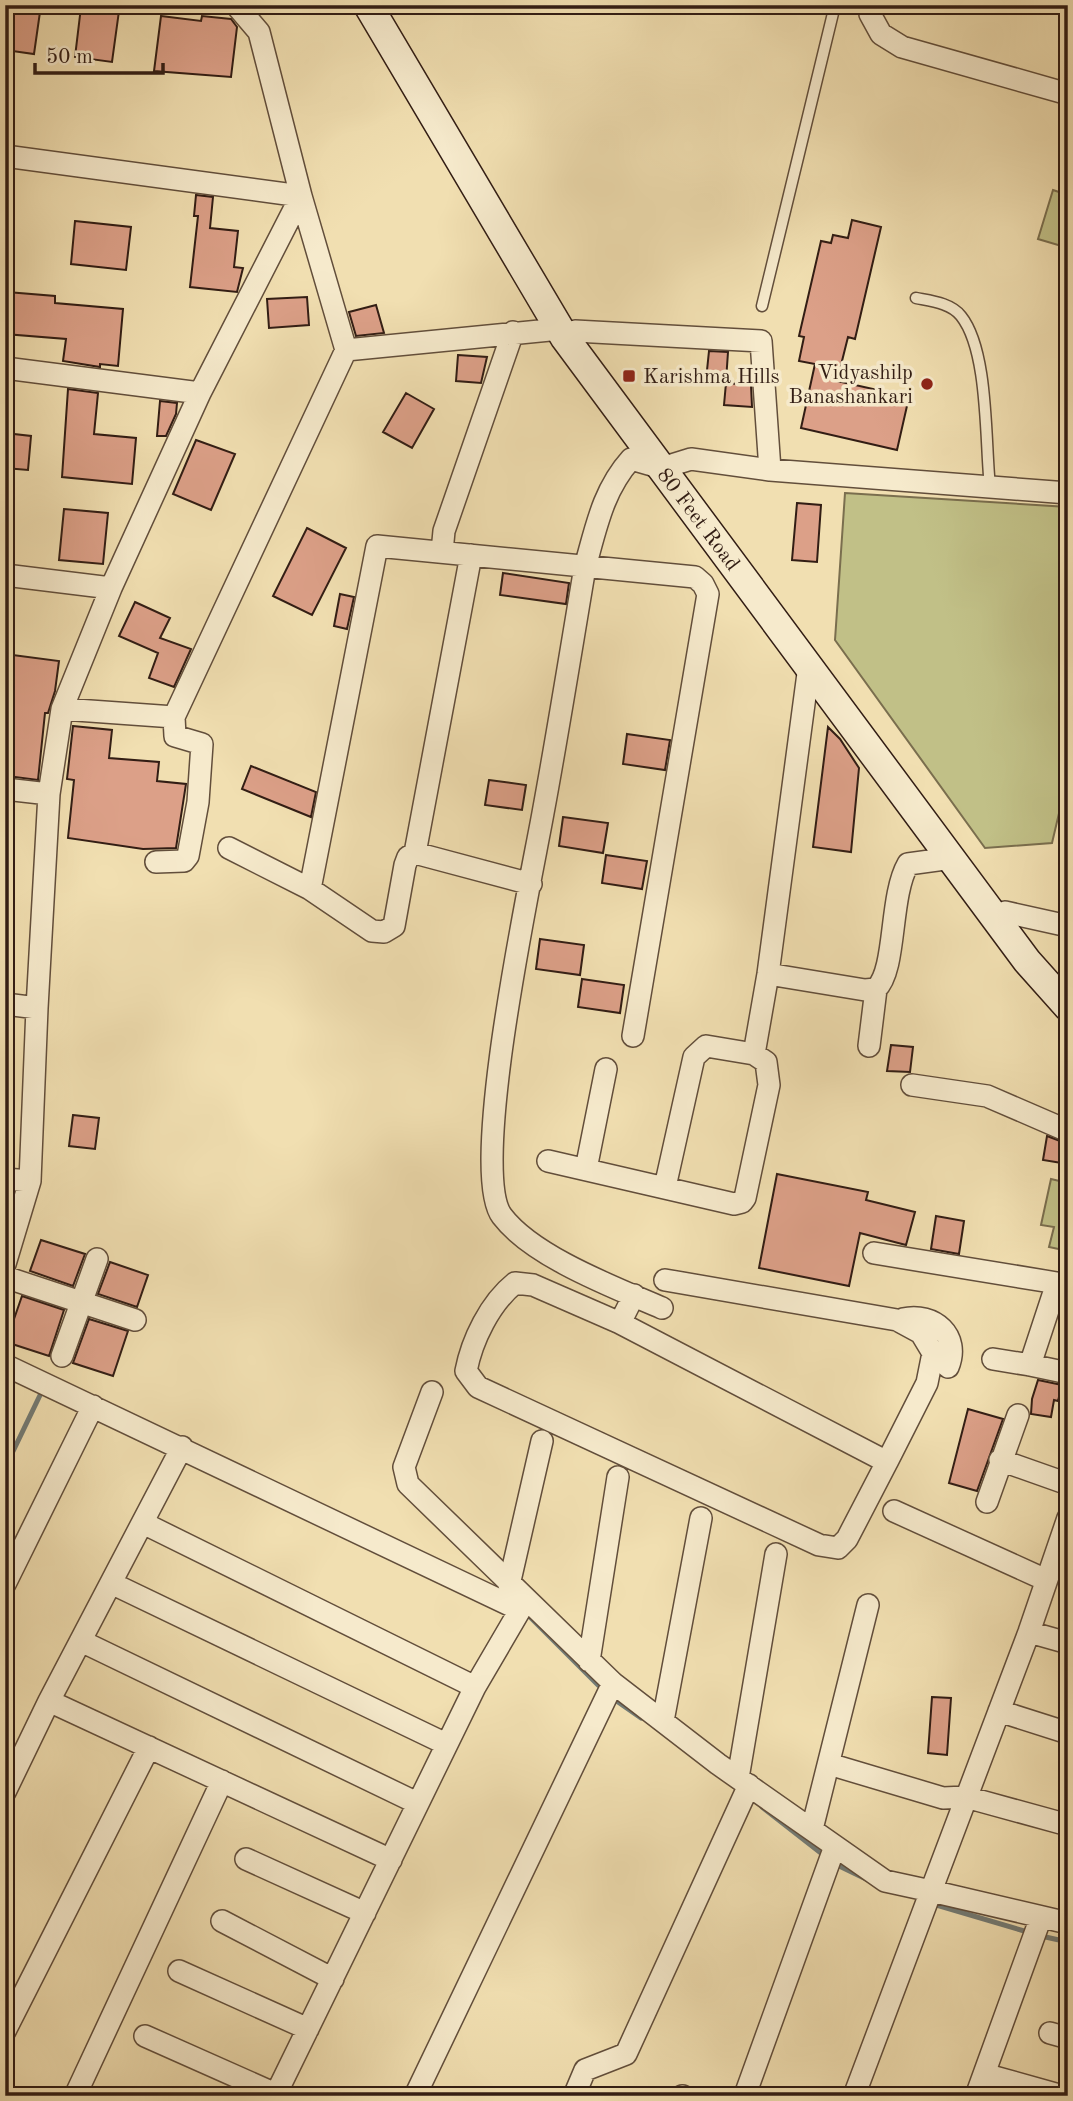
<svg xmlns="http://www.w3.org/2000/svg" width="1073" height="2101" viewBox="0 0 1073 2101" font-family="'Old Standard TT',serif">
<rect width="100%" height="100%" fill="#f1dfb1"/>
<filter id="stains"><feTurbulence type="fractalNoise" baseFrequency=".00286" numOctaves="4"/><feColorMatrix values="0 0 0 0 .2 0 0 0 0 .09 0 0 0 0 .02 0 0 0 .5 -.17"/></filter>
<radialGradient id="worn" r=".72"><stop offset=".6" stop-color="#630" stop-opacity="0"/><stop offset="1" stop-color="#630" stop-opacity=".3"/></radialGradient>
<path fill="#c1c087" stroke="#7a6e4e" stroke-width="2" d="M 1053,190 L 1068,195 L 1068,248 L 1038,239 Z
M 845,493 L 1068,507 L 1068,775 L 1052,843 L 985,848 L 835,640 Z
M 1051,1179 L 1068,1183 L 1068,1251 L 1049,1247 L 1054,1227 L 1041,1225 Z"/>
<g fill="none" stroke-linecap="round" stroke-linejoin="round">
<path stroke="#737b75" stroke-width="5" d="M 5,1468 L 43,1389
M 526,1613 L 598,1685
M 618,1702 L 641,1718
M 762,1807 L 826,1857
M 833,1863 L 868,1880
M 933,1904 L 1031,1933
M 1041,1936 L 1068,1942"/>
</g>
<path fill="#dca088" stroke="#321d14" stroke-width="2" d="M 5,5 L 41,5 L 34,54 L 5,50 Z
M 81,7 L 119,11 L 112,62 L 75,57 Z
M 161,16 L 201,21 L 202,16 L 231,19 L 237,27 L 231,77 L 154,71 Z
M 196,195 L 213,197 L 210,228 L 238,231 L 234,267 L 243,268 L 237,292 L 190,287 L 198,216 L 194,216 Z
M 852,220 L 881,227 L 855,339 L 848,337 L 837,381 L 909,397 L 897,450 L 801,428 L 815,364 L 799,361 L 804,337 L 799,336 L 821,241 L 831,243 L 833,235 L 848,238 Z
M 75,221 L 131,227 L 126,270 L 71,264 Z
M 7,292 L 55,296 L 55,303 L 123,309 L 118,366 L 100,364 L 100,367 L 63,361 L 66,339 L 5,334 Z
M 307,297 L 309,325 L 269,328 L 267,299 Z
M 376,305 L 384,333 L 356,336 L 349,312 Z
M 709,351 L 728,352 L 726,381 L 706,380 Z
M 458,355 L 487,357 L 481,383 L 456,381 Z
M 726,383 L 751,385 L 752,407 L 724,405 Z
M 68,389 L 98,393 L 94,434 L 136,438 L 132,484 L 62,477 Z
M 406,393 L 434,409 L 412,448 L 383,432 Z
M 160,401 L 177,403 L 176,414 L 166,436 L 157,436 Z
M 5,433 L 31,436 L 28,470 L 5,468 Z
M 196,440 L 235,454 L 211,510 L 173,494 Z
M 797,503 L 821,505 L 817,562 L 792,560 Z
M 64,509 L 108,513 L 103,564 L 59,560 Z
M 307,528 L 346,548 L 312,615 L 273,596 Z
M 503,573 L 569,583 L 566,604 L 500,595 Z
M 340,594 L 354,597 L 347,629 L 334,626 Z
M 135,602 L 170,618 L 160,638 L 191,649 L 174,687 L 149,678 L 158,653 L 119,636 Z
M 5,654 L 59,661 L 55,691 L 48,713 L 45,713 L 38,780 L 7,776 L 13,710 L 5,710 Z
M 73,726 L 112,730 L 109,758 L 159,762 L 157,781 L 186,784 L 176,848 L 143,849 L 68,838 L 74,780 L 67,779 Z
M 828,727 L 840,739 L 859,768 L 851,852 L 813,847 Z
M 627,734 L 670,740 L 665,770 L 623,764 Z
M 251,766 L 316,792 L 311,817 L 242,789 Z
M 489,780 L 526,785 L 522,810 L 485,805 Z
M 563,817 L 608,823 L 603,853 L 559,846 Z
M 606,855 L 647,861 L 642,889 L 602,883 Z
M 540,939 L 584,945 L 580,975 L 536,969 Z
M 582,979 L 624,985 L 620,1013 L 578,1007 Z
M 891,1045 L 913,1047 L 910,1072 L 887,1071 Z
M 73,1115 L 99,1118 L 95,1149 L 69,1146 Z
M 1047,1136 L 1068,1144 L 1068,1164 L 1043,1160 Z
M 777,1174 L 868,1192 L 866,1200 L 915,1212 L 906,1245 L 860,1233 L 849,1286 L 759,1268 Z
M 936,1216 L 964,1221 L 959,1254 L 931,1249 Z
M 41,1240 L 85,1254 L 73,1286 L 30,1271 Z
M 110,1262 L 148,1275 L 137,1307 L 98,1294 Z
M 22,1296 L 64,1310 L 49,1356 L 6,1342 Z
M 89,1319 L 128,1331 L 113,1376 L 73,1363 Z
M 1038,1380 L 1062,1385 L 1058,1401 L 1054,1400 L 1051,1417 L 1031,1414 L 1032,1399 Z
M 968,1409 L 1003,1419 L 977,1491 L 949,1483 Z
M 932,1697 L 951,1698 L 947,1755 L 928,1753 Z"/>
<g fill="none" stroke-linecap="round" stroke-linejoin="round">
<g stroke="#624e3b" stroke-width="13">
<path id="lane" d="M 916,298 C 931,301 951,303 961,316 C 989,351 985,443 990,487
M 762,306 L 835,5"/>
</g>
<g stroke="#624e3b" stroke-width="24">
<path id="street" d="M 872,5 L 870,14 L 881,34 L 902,47 L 1068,94
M 5,156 L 301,196 L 346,350 L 560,329
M 575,331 L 761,341 L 770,470
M 5,368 L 200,393
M 442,552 L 444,531 L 513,332
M 5,575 L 111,588
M 62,709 L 174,717 L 346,350
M 5,789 L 49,794
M 229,848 L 310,889 L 372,931 L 384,932 L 394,926 L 405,865 L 408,857 L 415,853 L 531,884
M 415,853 L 471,555
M 156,862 L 184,861 L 188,856 L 198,802 L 202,744 L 175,736 L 174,717
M 310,889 L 377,546 L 695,577 L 703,584 L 708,594 L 633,1036
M 1005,912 L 1068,926
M 768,974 L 865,990 L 876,989 C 897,969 889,897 908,864 L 952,858
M 5,1004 L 37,1008 L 49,794 L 62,709 L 111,588 L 200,393 L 301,196 L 259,32 L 236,5
M 869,1046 L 876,989
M 912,1085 L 987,1096 L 1068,1131
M 548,1161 L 734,1204 L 742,1202 L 745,1198 L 769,1085 L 766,1062 L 754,1054 L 768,974 L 809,666
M 586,1169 L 606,1069
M 5,1179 L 30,1181
M 665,1187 L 694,1057 L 706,1046 L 754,1054
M 874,1253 L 1057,1283
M 5,1264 L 30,1181 L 37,1008
M 5,1277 L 135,1320
M 665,1280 L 897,1320 L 921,1333 L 933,1353 L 927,1383 L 887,1462
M 1068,1286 L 1057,1283 L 1030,1365 L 1068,1373
M 662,1308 C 616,1288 533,1257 502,1216 C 468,1171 531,880 543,813 C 558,732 571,650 585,567 C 596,528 603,490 631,459 L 662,468 L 691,459 L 770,470 L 1068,493
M 903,1319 C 934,1312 961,1336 948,1367
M 620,1323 L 887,1462 L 847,1539 L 838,1548 L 819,1545 L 478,1387 L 466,1371 C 472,1340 490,1303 515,1283 L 533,1285 L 620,1323 L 634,1295
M 62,1356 L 97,1259
M 993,1359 L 1030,1365
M 5,1365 L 520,1610 L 475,1687 L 276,2094
M 432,1392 L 404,1467 L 408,1484 L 613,1683 L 718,1764 L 885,1881 L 931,1891 L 1029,1632 L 1068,1518
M 1000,1460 L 1068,1484
M 987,1502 L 1018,1415
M 894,1511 L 1046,1580
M 143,1523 L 475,1687
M 111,1583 L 446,1744
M 5,1584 L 93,1406
M 509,1585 L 542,1441
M 1029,1632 L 1068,1643
M 81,1641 L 417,1803
M 589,1661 L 618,1477
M 49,1701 L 391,1860
M 999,1711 L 1068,1733
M 663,1721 L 701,1518
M 829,1764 L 943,1798 L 966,1797 L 1068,1825
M 738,1778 L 776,1554
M 5,1792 L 49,1701 L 182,1447
M 812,1829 L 868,1605
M 246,1859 L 365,1913
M 222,1921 L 333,1979
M 179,1971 L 308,2029
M 5,2031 L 149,1747
M 1050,2033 L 1068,2038
M 145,2036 L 280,2096
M 984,2074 L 1063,2096
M 745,2095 L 835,1846
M 75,2096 L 222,1781
M 415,2096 L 613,1683
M 574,2096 L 585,2070 L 626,2054 L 749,1785
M 682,2096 L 683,2096
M 854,2096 L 931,1891 L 1068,1923
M 976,2096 L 1041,1917"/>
</g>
<g stroke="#321d14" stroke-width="31">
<path id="secondary" d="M 368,5 L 565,338 L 1027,961 L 1068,1007"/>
</g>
<use href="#lane" stroke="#f6eacc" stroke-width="10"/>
<use href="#street" stroke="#f6eacc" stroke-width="21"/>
<use href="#secondary" stroke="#f6eacc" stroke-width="28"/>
</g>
<g fill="#8f2418" stroke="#f6eacc" stroke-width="2.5">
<rect x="622" y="369" width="14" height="14" rx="3.5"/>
<circle cx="927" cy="384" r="7"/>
</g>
<g text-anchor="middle" stroke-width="7" stroke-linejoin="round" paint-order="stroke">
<g font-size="21" fill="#321d14" stroke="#f6eacc" text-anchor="end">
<text x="913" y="379">Vidyashilp<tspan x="913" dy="24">Banashankari</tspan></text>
<text x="643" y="383" text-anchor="start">Karishma Hills</text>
</g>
<g font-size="21" fill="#321d14" stroke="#f6eacc">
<text transform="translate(699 519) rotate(53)" y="7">80 Feet Road</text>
</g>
</g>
<rect width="1073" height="2101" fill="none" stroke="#f1dfb1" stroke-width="28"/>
<rect x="7" y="7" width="1059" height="2087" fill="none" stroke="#321d14" stroke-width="3.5"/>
<rect x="14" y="14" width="1045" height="2073" fill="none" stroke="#321d14" stroke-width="2"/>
<path d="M35 63v10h128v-10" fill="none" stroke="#321d14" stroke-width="3.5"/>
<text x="46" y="63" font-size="21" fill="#321d14" stroke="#f6eacc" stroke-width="5" paint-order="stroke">50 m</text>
<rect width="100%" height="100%" filter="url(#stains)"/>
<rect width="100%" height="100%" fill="url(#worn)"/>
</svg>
